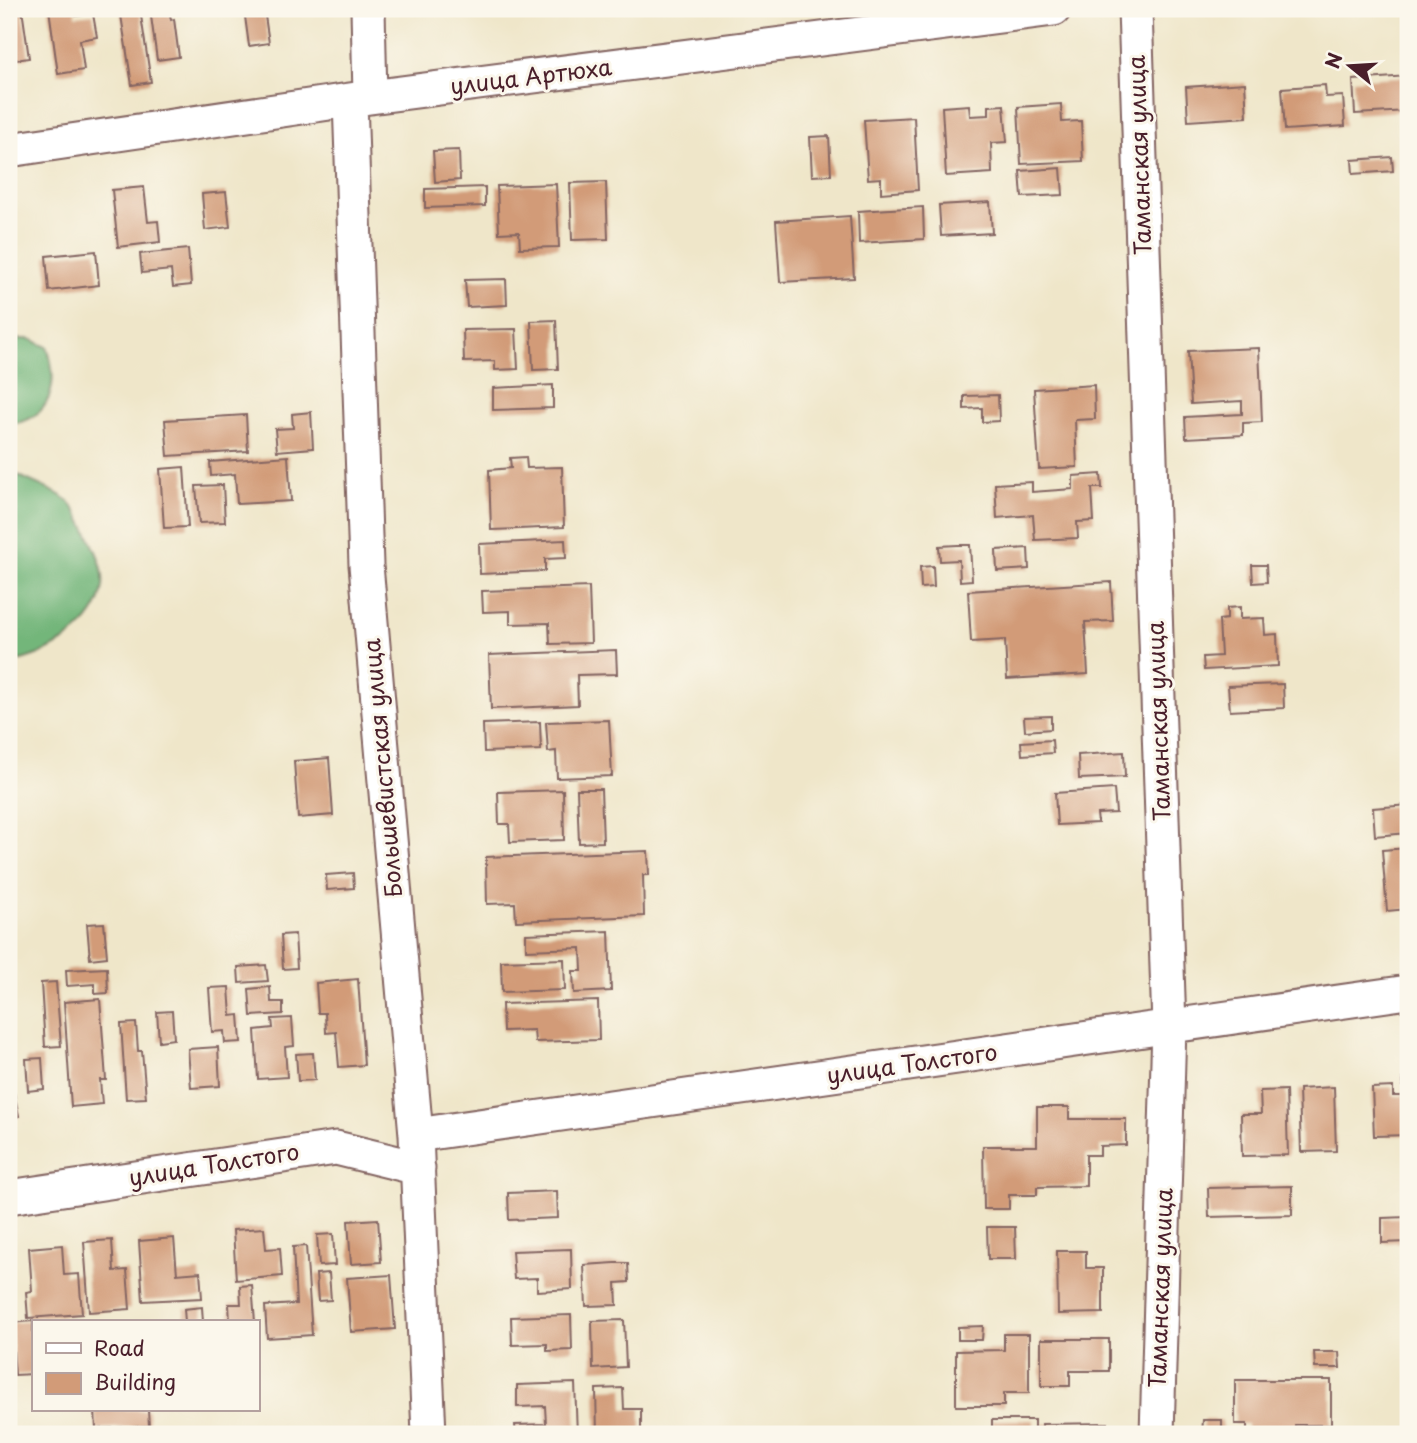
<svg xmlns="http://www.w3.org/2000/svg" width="1417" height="1443" viewBox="0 0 1417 1443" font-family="'Playpen Sans',sans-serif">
<rect width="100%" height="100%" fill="#fbf7ec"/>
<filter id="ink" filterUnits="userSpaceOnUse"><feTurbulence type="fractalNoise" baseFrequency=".0143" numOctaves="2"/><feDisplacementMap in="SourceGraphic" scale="14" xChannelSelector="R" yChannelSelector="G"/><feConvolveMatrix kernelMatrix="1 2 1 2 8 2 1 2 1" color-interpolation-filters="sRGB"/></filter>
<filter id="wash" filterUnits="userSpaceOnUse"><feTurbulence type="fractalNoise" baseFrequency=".00686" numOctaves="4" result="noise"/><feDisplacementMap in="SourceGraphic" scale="28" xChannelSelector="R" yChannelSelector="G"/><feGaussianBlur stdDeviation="1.57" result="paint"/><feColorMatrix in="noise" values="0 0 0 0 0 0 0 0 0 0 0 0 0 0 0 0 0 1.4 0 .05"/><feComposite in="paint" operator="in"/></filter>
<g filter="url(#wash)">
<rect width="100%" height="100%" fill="#efe6c9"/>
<path fill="#73b67a" stroke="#5e6a52" stroke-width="2" d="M 9,339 L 30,339 L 47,347 C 59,382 53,420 9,424 Z
M 9,471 C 24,479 54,490 66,499 C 76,507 84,525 89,536 C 96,551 105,568 103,586 C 98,629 46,656 9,663 Z"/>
<g id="blocks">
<path fill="#d29b78" d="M 9,9 L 22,9 L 29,58 L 9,61 Z
M 49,9 L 75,9 L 76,16 L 93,14 L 97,37 L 80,40 L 84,70 L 58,74 Z
M 120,9 L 140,9 L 151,82 L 132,85 Z
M 150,9 L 169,9 L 171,20 L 174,19 L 179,57 L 157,60 Z
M 244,9 L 264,9 L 269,43 L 249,46 Z
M 1408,76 L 1408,111 L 1355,114 L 1353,80 Z
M 1245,83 L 1247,117 L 1188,121 L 1186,87 Z
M 1325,85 L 1326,97 L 1343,96 L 1345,126 L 1285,130 L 1282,88 Z
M 1061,104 L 1062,122 L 1081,121 L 1083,161 L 1021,164 L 1018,107 Z
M 969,105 L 970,116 L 989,115 L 989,106 L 1004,105 L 1007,142 L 991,143 L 992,173 L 946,176 L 942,107 Z
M 914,117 L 918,190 L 881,193 L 881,178 L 868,179 L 864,120 Z
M 829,136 L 831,175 L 812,176 L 810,137 Z
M 459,150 L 460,180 L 435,182 L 433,151 Z
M 1392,157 L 1393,171 L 1353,174 L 1352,160 Z
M 1061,168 L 1063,195 L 1022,197 L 1020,171 Z
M 606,182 L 608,239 L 572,240 L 570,183 Z
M 556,184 L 559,247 L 520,248 L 519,232 L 499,233 L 497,186 Z
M 144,187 L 148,222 L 158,221 L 160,242 L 118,247 L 112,190 Z
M 485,187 L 485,206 L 425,208 L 425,189 Z
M 226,192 L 230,227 L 205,230 L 202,194 Z
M 990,202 L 992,233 L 941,236 L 939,205 Z
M 923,207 L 924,239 L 859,243 L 858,211 Z
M 850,216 L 854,278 L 780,282 L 776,221 Z
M 188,249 L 191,285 L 173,287 L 171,270 L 142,273 L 140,254 Z
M 96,251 L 99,285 L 49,291 L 46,256 Z
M 506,279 L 507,305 L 467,307 L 465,280 Z
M 556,320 L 558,369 L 533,370 L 531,321 Z
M 516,329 L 518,369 L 495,370 L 495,361 L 464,362 L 463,330 Z
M 1259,348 L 1262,422 L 1243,423 L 1243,435 L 1186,438 L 1185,417 L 1242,414 L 1242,401 L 1191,404 L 1188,351 Z
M 553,385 L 553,408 L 493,410 L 493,388 Z
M 1094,385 L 1095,419 L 1075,420 L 1077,467 L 1039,469 L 1034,389 Z
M 998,395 L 999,421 L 982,422 L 982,408 L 964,409 L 964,396 Z
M 311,412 L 313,448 L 277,451 L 275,429 L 293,428 L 292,414 Z
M 246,415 L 248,451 L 168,456 L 165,420 Z
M 288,456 L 291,501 L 237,504 L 235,474 L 211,476 L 210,462 Z
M 526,457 L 527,468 L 562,467 L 564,527 L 491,530 L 489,470 L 511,468 L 510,458 Z
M 184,467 L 188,527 L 164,528 L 160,469 Z
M 1101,474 L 1102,488 L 1092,488 L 1094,521 L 1077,522 L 1078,538 L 1035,540 L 1033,515 L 997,518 L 995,484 L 1032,482 L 1032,492 L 1073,489 L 1073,476 Z
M 223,485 L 225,522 L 199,523 L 196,486 Z
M 565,540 L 566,558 L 545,559 L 545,571 L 480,574 L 479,544 Z
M 958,545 L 970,545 L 972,580 L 960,581 L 959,560 L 940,561 L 939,546 Z
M 1028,548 L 1029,569 L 997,571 L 996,550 Z
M 1252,565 L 1266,565 L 1267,582 L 1253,583 Z
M 933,566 L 934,587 L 921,588 L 920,567 Z
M 1111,582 L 1113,621 L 1085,622 L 1088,674 L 1007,679 L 1005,640 L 971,642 L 968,591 Z
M 589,587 L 591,643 L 550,644 L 549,623 L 510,624 L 510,611 L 483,612 L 482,591 Z
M 1240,607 L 1240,619 L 1264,618 L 1265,635 L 1277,634 L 1278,666 L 1204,670 L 1203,657 L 1221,656 L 1219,620 L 1227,619 L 1227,608 Z
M 616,650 L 617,674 L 577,675 L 578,705 L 491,709 L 489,655 Z
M 1283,684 L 1284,708 L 1230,711 L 1228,686 Z
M 1051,716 L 1051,729 L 1025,731 L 1024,717 Z
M 609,720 L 612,776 L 557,778 L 556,751 L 548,752 L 546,722 Z
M 540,722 L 541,750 L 484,752 L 483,724 Z
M 1052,740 L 1053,753 L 1022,755 L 1021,742 Z
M 1124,752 L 1125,777 L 1079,779 L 1078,755 Z
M 329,758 L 333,815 L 298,818 L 294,761 Z
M 577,789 L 601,789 L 603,842 L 579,843 Z
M 1114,789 L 1116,813 L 1097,814 L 1098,823 L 1057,825 L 1055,793 Z
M 563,790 L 564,840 L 510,842 L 509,824 L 499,824 L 498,792 Z
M 1408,805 L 1408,833 L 1375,836 L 1373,808 Z
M 1408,848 L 1408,909 L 1387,911 L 1382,850 Z
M 648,851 L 649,875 L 643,875 L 644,916 L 516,921 L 515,903 L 487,904 L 486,857 Z
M 353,873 L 354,888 L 327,890 L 326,875 Z
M 104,923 L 107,957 L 90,959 L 87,924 Z
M 609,931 L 611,991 L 574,993 L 573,971 L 582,971 L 581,948 L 526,950 L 526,934 Z
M 295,934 L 297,968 L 283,969 L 281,935 Z
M 564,959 L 565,990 L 502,992 L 501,961 Z
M 266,965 L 268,981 L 239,983 L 238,967 Z
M 107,968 L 108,993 L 95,994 L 95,984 L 67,986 L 66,970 Z
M 358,979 L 364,1065 L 339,1067 L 336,1032 L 326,1033 L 325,1013 L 318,1013 L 316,983 Z
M 56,982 L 61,1046 L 45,1047 L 41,983 Z
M 229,987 L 231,1016 L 239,1015 L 241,1042 L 225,1043 L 224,1031 L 212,1032 L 209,988 Z
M 270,987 L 271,1002 L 283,1002 L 283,1014 L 251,1016 L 249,989 Z
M 100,999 L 106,1080 L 100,1080 L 102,1104 L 71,1107 L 64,1002 Z
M 598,1001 L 599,1040 L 535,1042 L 534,1030 L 503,1031 L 502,1004 Z
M 172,1011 L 174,1039 L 159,1041 L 157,1012 Z
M 292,1018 L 294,1046 L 285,1047 L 287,1077 L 258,1079 L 255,1030 L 273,1028 L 272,1019 Z
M 136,1023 L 138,1051 L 142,1051 L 146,1098 L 126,1099 L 121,1024 Z
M 218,1047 L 220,1086 L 191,1088 L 188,1049 Z
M 313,1053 L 315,1080 L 298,1081 L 296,1054 Z
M 42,1058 L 44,1089 L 28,1091 L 26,1059 Z
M 9,1068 L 19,1116 L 9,1119 Z
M 1403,1076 L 1408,1076 L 1408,1135 L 1374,1136 L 1372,1088 L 1393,1087 L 1393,1096 L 1403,1096 Z
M 1334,1087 L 1336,1151 L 1301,1152 L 1299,1089 Z
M 1286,1090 L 1288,1155 L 1242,1156 L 1241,1114 L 1261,1114 L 1260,1091 Z
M 1037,1107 L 1069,1107 L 1069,1119 L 1126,1119 L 1126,1145 L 1100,1146 L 1100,1155 L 1086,1155 L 1086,1186 L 1037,1187 L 1037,1195 L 1009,1195 L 1009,1209 L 984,1209 L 983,1146 L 1037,1146 Z
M 1292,1186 L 1292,1215 L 1209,1217 L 1208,1188 Z
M 557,1191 L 558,1218 L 509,1220 L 508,1193 Z
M 1408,1217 L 1408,1242 L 1382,1243 L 1382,1218 Z
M 378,1219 L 381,1262 L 351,1264 L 348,1221 Z
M 987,1227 L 1015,1227 L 1016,1259 L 988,1259 Z
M 264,1228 L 266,1249 L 280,1248 L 282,1276 L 236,1280 L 233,1230 Z
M 333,1234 L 335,1265 L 319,1266 L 317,1235 Z
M 174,1238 L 177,1274 L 200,1272 L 202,1298 L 143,1301 L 139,1241 Z
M 112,1240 L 114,1271 L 127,1270 L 130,1309 L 89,1312 L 84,1242 Z
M 62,1245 L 64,1275 L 79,1274 L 82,1314 L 28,1318 L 26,1292 L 32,1291 L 29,1248 Z
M 306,1246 L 312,1335 L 267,1338 L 265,1306 L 296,1304 L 293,1247 Z
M 571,1249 L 572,1289 L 537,1291 L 537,1278 L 514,1279 L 512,1251 Z
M 1057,1251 L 1086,1251 L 1086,1268 L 1103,1268 L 1103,1313 L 1058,1314 Z
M 615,1263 L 628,1263 L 629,1282 L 616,1283 L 617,1305 L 586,1306 L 584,1265 Z
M 329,1273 L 331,1300 L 318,1301 L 316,1274 Z
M 391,1275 L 395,1329 L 351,1332 L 347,1278 Z
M 252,1285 L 255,1322 L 230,1322 L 229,1304 L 241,1304 L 240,1286 Z
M 202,1307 L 203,1322 L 185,1322 L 184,1309 Z
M 571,1315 L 572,1350 L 547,1351 L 547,1344 L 512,1345 L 511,1317 Z
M 624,1320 L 626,1367 L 593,1369 L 592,1321 Z
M 33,1321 L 33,1374 L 15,1375 L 11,1323 Z
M 983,1326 L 982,1340 L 958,1340 L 958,1327 Z
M 1004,1334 L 1029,1334 L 1029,1393 L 1004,1393 L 1004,1406 L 956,1406 L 956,1351 L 1004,1350 Z
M 1041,1339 L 1109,1339 L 1109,1371 L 1070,1371 L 1070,1386 L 1041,1386 Z
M 1314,1352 L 1339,1352 L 1340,1368 L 1315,1368 Z
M 1235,1380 L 1331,1380 L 1331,1425 L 1295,1425 L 1295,1434 L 1247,1434 L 1247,1424 L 1235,1424 Z
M 575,1383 L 577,1434 L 516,1434 L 515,1425 L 546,1424 L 545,1406 L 517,1407 L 517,1385 Z
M 623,1388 L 624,1409 L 641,1409 L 641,1434 L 597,1434 L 596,1389 Z
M 95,1410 L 148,1410 L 149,1426 L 96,1429 Z
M 992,1420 L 1034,1420 L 1034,1434 L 992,1434 Z
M 1203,1420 L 1222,1420 L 1222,1434 L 1202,1434 Z
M 1108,1423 L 1108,1434 L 1042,1434 L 1042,1424 Z"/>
</g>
</g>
<g filter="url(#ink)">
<use href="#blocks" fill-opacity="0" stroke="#846562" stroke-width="2"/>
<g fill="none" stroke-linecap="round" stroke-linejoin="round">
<g stroke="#846562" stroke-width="37">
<path id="minor" d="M 368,9 L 370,97
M 1135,9 L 1169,1027 L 1157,1434
M 350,100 L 366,565 L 416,1135 L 429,1434
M 9,150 L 370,97 L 1054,9
M 416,1135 L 1408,992
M 9,1197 L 336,1148 L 418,1168"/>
</g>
<use href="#minor" stroke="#fff" stroke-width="33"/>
</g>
</g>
<g text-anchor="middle" stroke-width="6" stroke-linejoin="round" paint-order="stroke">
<g font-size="23" fill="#4a1f2b" stroke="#fbf7ec">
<text transform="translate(531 77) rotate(-7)" y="8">улица Артюха</text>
<text transform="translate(1140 155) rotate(-92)" y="8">Таманская улица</text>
<text transform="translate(1159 721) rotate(-92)" y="8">Таманская улица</text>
<text transform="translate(383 768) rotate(-95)" y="8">Большевистская улица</text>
<text transform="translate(912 1064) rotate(-8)" y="8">улица Толстого</text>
<text transform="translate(214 1165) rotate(-9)" y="8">улица Толстого</text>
<text transform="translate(1161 1288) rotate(-88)" y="8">Таманская улица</text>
</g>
</g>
<rect width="1417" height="1443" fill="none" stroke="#fbf7ec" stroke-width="35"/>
<rect x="32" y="1320" width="228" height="91" fill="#fbf7ec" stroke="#b4a19f" stroke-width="2"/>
<rect x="46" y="1343" width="35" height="10" fill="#ffffff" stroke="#b4a19f" stroke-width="2"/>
<text x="94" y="1356" font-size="21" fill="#4a1f2b">Road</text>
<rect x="46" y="1373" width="35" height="21" fill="#d29b78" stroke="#b4a19f" stroke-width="2"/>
<text x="94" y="1390" font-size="21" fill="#4a1f2b">Building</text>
<g transform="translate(1350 66) rotate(288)" stroke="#fbf7ec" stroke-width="5" paint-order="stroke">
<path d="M0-5L12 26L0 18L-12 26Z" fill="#4a1f2b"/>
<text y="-10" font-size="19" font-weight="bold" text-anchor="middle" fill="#4a1f2b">N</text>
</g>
</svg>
